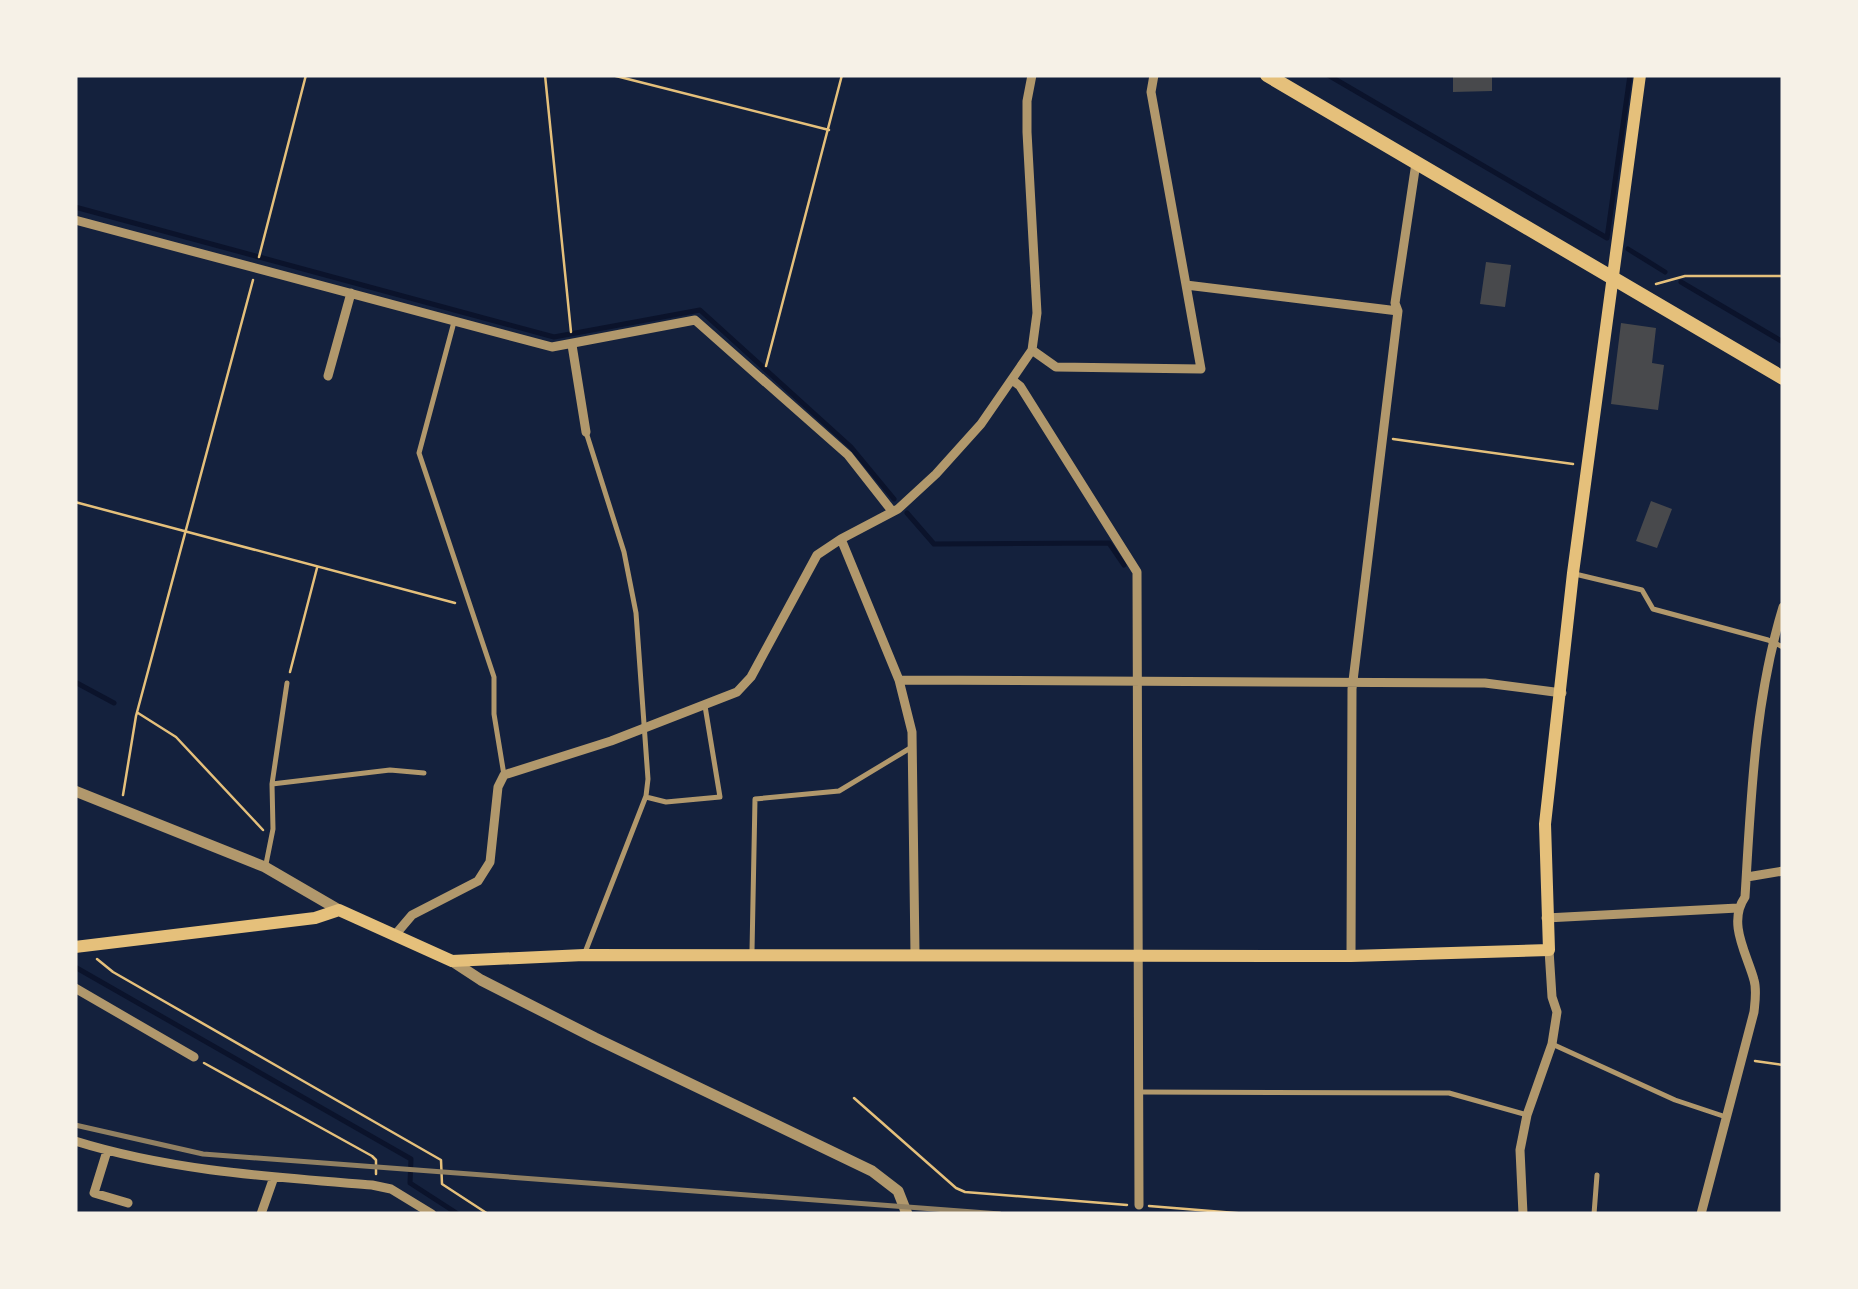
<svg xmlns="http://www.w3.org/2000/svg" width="1858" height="1289" viewBox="0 0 1858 1289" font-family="'Roboto Condensed',sans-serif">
<rect width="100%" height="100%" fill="#14213d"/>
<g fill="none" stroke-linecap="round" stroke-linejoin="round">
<path stroke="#0b132b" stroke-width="5" d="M 1328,75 L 1607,238 L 1630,75
M 75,207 L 554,337 L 700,310 L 851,447 L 894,499
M 1628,249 L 1665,272
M 1681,282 L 1783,342
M 907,513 L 934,544 L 1109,543 L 1124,565
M 75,682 L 114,703
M 75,967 L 411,1159 L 410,1183 L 458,1214"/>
</g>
<path fill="#48494c" d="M 1453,75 L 1492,75 L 1492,91 L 1453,92 Z
M 1486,262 L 1511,265 L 1505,307 L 1480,304 Z
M 1621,323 L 1656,328 L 1652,363 L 1664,365 L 1658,410 L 1611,404 Z
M 1651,501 L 1672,509 L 1657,548 L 1636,541 Z"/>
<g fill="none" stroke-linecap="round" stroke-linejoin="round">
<path stroke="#e5c07b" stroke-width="2.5" d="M 545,75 L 571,332
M 612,75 L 829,130
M 259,257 L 306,75
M 1656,284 L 1685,276 L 1783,276
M 766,366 L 842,75
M 1393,439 L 1573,464
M 75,502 L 455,603
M 290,672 L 317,568
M 138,713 L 176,737 L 263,830
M 123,795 L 136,716 L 253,280
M 97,959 L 113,972 L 441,1160 L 442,1184 L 488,1214
M 1755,1061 L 1783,1065
M 204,1063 L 372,1156 L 376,1160 L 376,1174
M 854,1098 L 956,1188 L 965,1192 L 1127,1205
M 1149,1206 L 1248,1214"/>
<path stroke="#b1986c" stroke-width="5" d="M 454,322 L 419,453 L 494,677 L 494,714 L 504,775
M 1575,574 L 1642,590 L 1653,609 L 1768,640 L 1783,647
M 272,784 L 287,683
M 646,797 L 666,802 L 720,797 L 705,706
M 266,864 L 273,829 L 272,784 L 390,770 L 424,773
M 752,951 L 755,799 L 839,791 L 912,747
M 584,955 L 646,796 L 648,779 L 636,613 L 624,552 L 586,432
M 1552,1044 L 1675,1100 L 1726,1117
M 1140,1092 L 1449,1093 L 1527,1115
M 1594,1214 L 1597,1175"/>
<path stroke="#b1986c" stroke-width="9" d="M 1154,75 L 1151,92 L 1186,285
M 75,220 L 552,347 L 695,320 L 848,455 L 892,511
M 572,345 L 586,432
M 1032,350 L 1056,367 L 1201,369 L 1186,285 L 1398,311
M 328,376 L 351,293
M 1012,380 L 1020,386 L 1137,572 L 1139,1205
M 841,539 L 899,680 L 912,732 L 915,954
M 899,680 L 1485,683 L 1562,693
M 1747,877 L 1783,871
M 1546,918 L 1738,908
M 395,935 L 412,915 L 478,881 L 490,862 L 498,787 L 504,775 L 611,741 L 737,692 L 751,677 L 817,555 L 841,539 L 898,509 L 936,474 L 981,424 L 1032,350 L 1037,313 L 1027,132 L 1027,101 L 1032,75
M 1351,956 L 1352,689 L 1398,311 L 1395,303 L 1416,163
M 75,988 L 194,1057
M 75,1141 C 171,1171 272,1177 372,1185 L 391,1189 L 432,1214
M 107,1151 L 94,1193 L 128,1203
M 261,1214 L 274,1177
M 1523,1214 L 1520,1150 L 1527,1115 L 1552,1044 L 1557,1012 L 1552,997 L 1549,950
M 1701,1214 L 1754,1012 C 1755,1002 1757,990 1754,980 C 1747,954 1727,923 1745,897 C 1751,800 1754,702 1783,607"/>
<path stroke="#b1986c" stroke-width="11" d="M 75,791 L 265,867 L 339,910
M 452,961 L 481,980 L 595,1038 L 872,1171 L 898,1191 L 907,1214"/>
<path stroke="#e5c07b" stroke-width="12" d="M 75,947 L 315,918 L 339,910 L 452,961 L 584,955 L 1351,956 L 1549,950 L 1545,824 L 1573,573 L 1640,75"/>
<path stroke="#e5c07b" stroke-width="14" d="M 1267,75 L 1783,378"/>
<path stroke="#918062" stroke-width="5" d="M 75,1125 L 203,1154 L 1000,1214"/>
</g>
<rect width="1858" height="1289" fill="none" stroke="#f6f1e7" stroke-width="155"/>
</svg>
